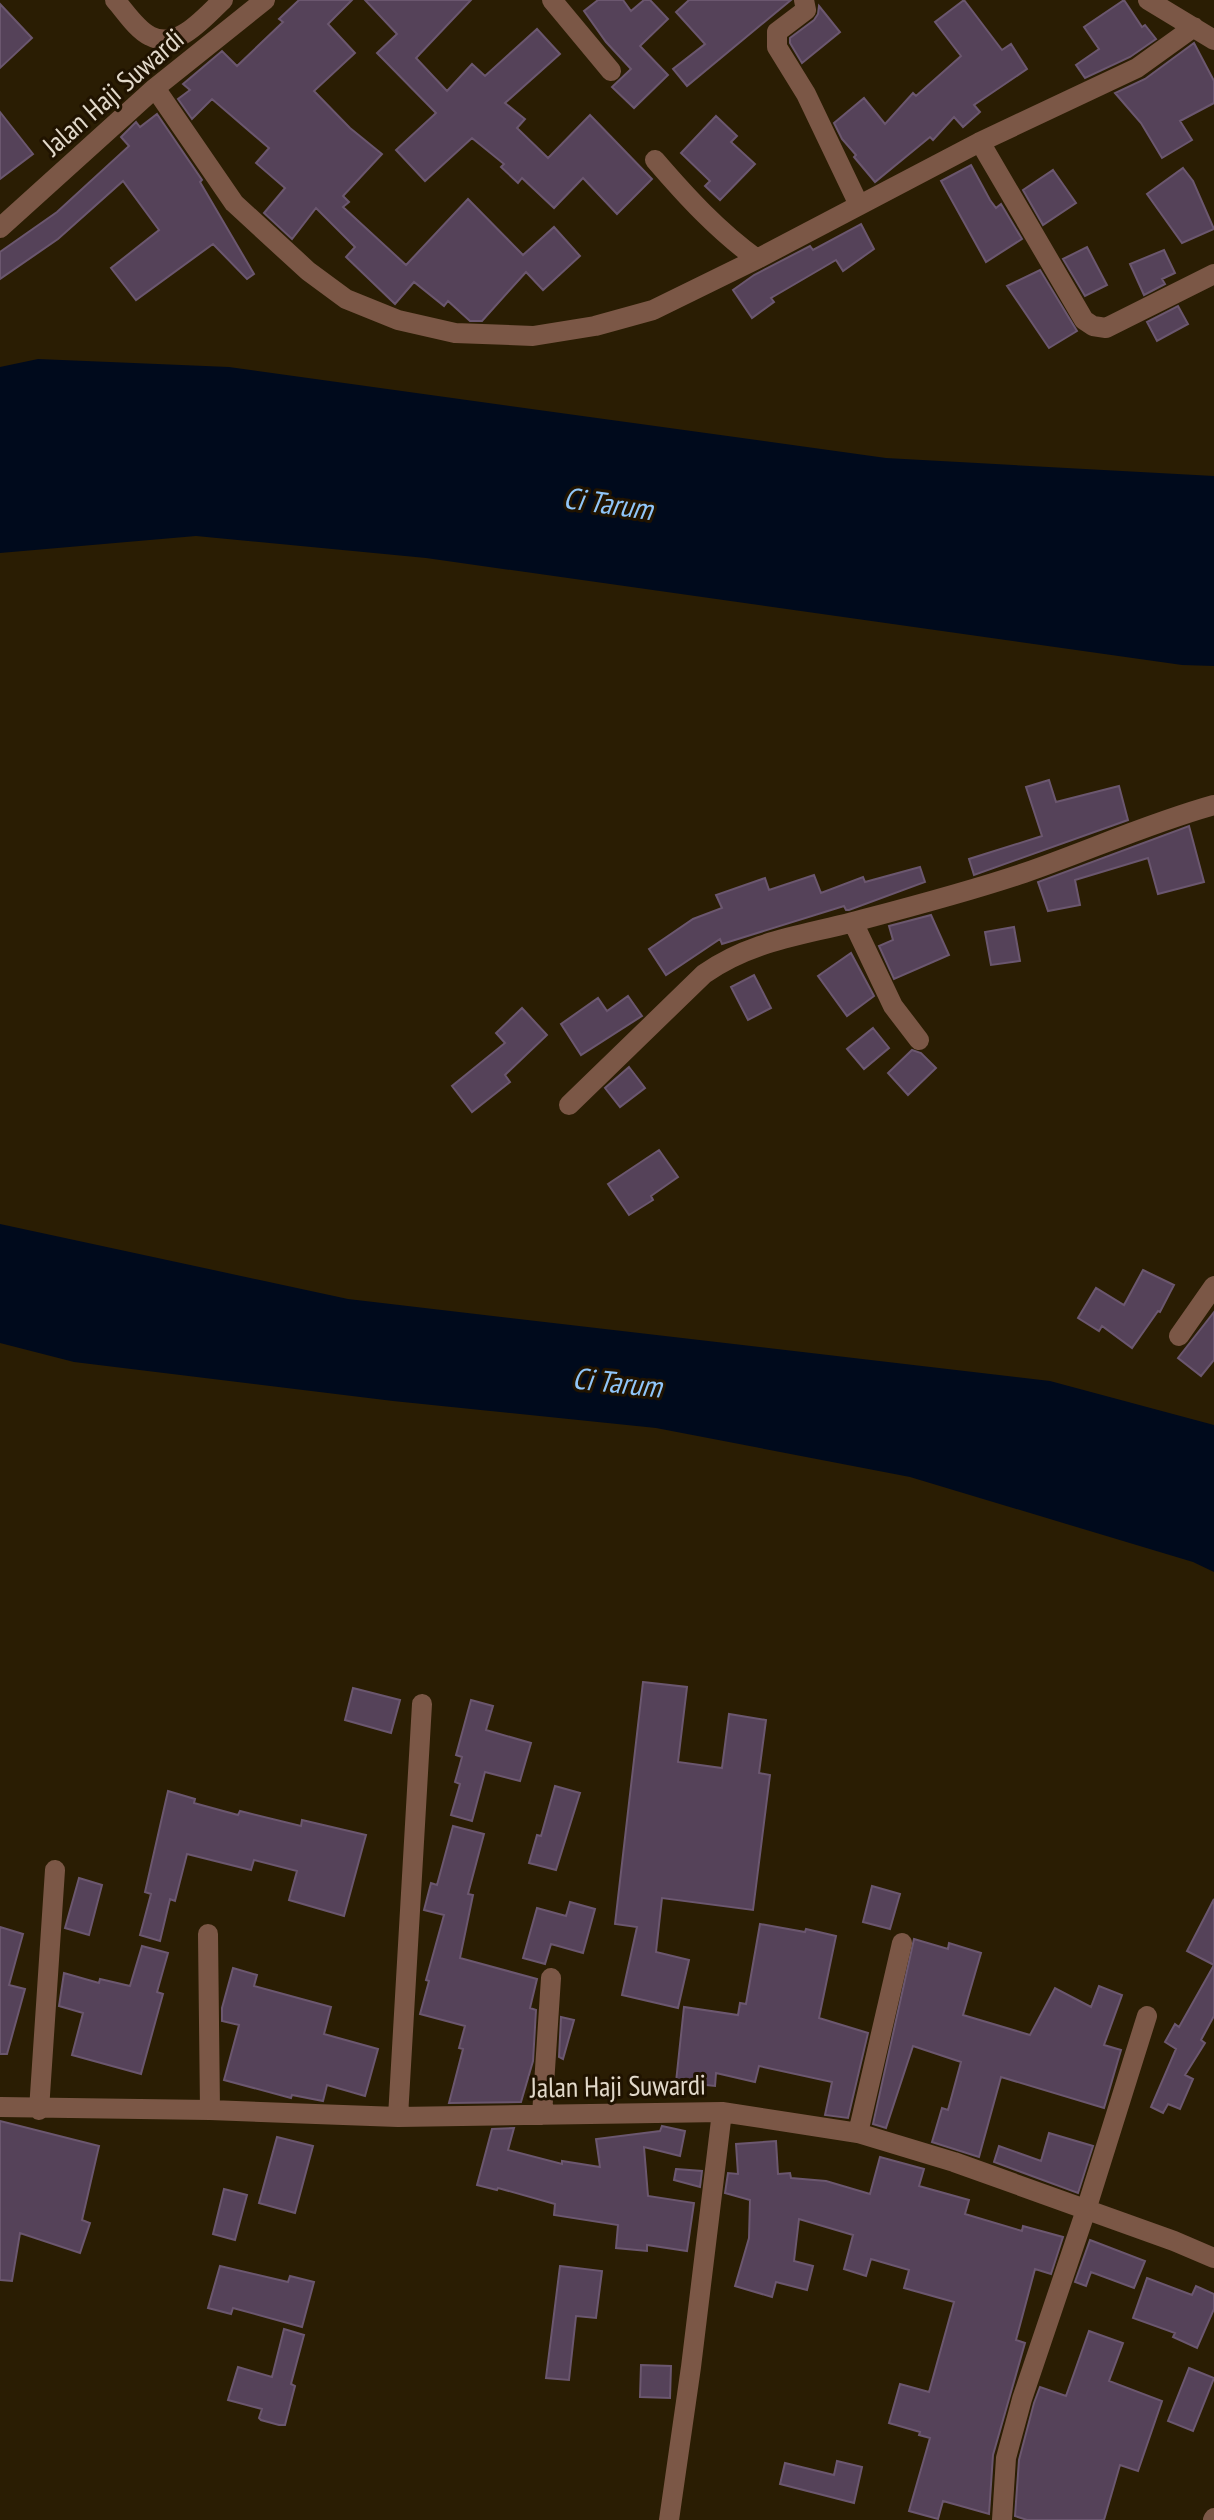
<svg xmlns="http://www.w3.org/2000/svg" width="1214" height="2520" viewBox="0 0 1214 2520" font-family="'PT Sans Narrow',sans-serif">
<rect width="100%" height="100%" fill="#2a1d03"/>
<path fill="#000a1c" d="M 38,359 L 229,367 L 886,458 L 1214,476 L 1214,666 L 1182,665 L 426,558 L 196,536 L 0,553 L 0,367 Z
M 0,1224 L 348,1299 L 1050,1381 L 1214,1425 L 1214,1572 L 1193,1562 L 910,1477 L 656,1428 L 393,1401 L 74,1362 L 0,1343 Z"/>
<path fill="#554259" stroke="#6b576f" stroke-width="2" d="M 299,0 L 352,0 L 328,24 L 355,53 L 314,91 L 350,128 L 382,154 L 343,196 L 349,202 L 343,207 L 406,265 L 468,199 L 523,255 L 554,227 L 580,256 L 543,290 L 526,272 L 482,321 L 470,321 L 448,301 L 444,306 L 414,282 L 395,304 L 346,257 L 355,247 L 316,208 L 292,239 L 264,213 L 285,188 L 256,163 L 269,148 L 212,99 L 192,119 L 178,99 L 190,90 L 183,84 L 222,51 L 237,66 L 283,22 L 279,19 Z
M 365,0 L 471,0 L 416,58 L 447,91 L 472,64 L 485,76 L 537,29 L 560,54 L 505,103 L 525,119 L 517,128 L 548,158 L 590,115 L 652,179 L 617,214 L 583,178 L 554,208 L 522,178 L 518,183 L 501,167 L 504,164 L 472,138 L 425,181 L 396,150 L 436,113 L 377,53 L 397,34 Z
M 598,0 L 623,0 L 631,11 L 644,0 L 650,0 L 668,19 L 640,46 L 668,75 L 634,108 L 612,87 L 631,69 L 606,42 L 584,11 Z
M 689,0 L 791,0 L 687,86 L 673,69 L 705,44 L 676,12 Z
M 964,0 L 1002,50 L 1011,44 L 1027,69 L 974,105 L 980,112 L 963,127 L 954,117 L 933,140 L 930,137 L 875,182 L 854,157 L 856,155 L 842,139 L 834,123 L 864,98 L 885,124 L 913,93 L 916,96 L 961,56 L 935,22 Z
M 1124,0 L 1142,27 L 1145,25 L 1156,39 L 1130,57 L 1085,78 L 1076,65 L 1099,49 L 1084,27 Z
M 0,4 L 32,38 L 0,68 Z
M 819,6 L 840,32 L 802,63 L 790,43 L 790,38 L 814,20 L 818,14 Z
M 1194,43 L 1214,81 L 1214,103 L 1180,121 L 1192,140 L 1162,158 L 1141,123 L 1115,93 L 1145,79 Z
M 0,112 L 33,154 L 0,179 Z
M 157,114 L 202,180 L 200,182 L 254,274 L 247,279 L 213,244 L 136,300 L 111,268 L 159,230 L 123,181 L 58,239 L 0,279 L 0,252 L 57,212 L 129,146 L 121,137 L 136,122 L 140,127 Z
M 716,116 L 737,136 L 731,142 L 755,164 L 720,200 L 705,186 L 710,181 L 681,153 Z
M 971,165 L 990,200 L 996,208 L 1001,204 L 1022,239 L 986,262 L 941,181 Z
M 1183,168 L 1193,181 L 1214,229 L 1182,243 L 1147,194 Z
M 1053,170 L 1076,203 L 1043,225 L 1023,190 Z
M 861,224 L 874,249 L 843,271 L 836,260 L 771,298 L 774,302 L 752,318 L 733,290 L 754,275 L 810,246 L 813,250 Z
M 1087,247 L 1107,285 L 1085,296 L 1063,259 Z
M 1164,250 L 1175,273 L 1162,279 L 1165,284 L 1144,295 L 1130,264 Z
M 1040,270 L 1077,331 L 1049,348 L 1007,286 Z
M 1178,306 L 1188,324 L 1157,341 L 1147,322 Z
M 1049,780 L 1056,802 L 1119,786 L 1128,820 L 974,875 L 969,859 L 1042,836 L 1026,787 Z
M 1189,826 L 1204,882 L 1158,894 L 1148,858 L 1075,880 L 1080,905 L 1048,911 L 1038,882 Z
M 920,867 L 925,882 L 849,910 L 846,910 L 844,906 L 722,944 L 720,939 L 666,975 L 649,949 L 693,919 L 722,908 L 716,895 L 765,878 L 769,890 L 814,875 L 821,893 L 863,877 L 865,882 Z
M 931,915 L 949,955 L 894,979 L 879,946 L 893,940 L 889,926 Z
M 1014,927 L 1020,961 L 991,965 L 985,932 Z
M 851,953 L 874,996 L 847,1016 L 818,976 Z
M 754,975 L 771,1008 L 748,1020 L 731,987 Z
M 628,996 L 642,1016 L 581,1055 L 561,1024 L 598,998 L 607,1011 Z
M 522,1008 L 547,1035 L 505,1075 L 510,1082 L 472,1112 L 452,1086 L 505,1043 L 496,1033 Z
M 873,1028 L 889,1048 L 864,1069 L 847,1049 Z
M 912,1050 L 921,1053 L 936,1068 L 908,1095 L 888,1073 Z
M 629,1067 L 645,1088 L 620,1107 L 605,1088 Z
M 659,1150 L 678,1177 L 651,1196 L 653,1200 L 629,1215 L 608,1184 Z
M 1143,1270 L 1174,1285 L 1160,1312 L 1158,1311 L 1132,1348 L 1102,1326 L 1099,1331 L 1078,1318 L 1096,1288 L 1124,1305 Z
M 1214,1312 L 1214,1360 L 1201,1376 L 1178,1358 Z
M 643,1682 L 687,1687 L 678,1762 L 722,1768 L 729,1714 L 766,1720 L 759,1773 L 770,1775 L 753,1910 L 662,1898 L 656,1952 L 689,1960 L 678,2008 L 622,1995 L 637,1927 L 615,1924 Z
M 353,1688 L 400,1700 L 391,1733 L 345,1720 Z
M 471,1700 L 493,1706 L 486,1730 L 531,1743 L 520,1781 L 485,1772 L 472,1821 L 451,1815 L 460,1784 L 455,1782 L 462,1757 L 456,1755 Z
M 555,1786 L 580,1793 L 556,1870 L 529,1863 L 537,1835 L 541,1836 Z
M 168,1791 L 195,1799 L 194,1803 L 238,1815 L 240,1811 L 301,1826 L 302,1820 L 366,1835 L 344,1916 L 289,1900 L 297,1871 L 254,1860 L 251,1870 L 187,1854 L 175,1901 L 170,1899 L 160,1941 L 140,1935 L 151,1894 L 145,1892 Z
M 453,1826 L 484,1834 L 468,1894 L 473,1895 L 460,1958 L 537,1979 L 530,2008 L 536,2010 L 533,2061 L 521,2102 L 449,2103 L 463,2049 L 459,2048 L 465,2026 L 420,2014 L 429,1981 L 426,1980 L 444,1915 L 424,1910 L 431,1883 L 437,1885 Z
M 79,1878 L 102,1885 L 89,1935 L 65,1928 Z
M 872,1886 L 900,1894 L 890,1929 L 863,1922 Z
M 1214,1899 L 1214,2016 L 1201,2040 L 1205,2043 L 1185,2075 L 1193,2079 L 1180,2109 L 1168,2104 L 1163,2113 L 1151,2107 L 1176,2049 L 1165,2042 L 1175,2024 L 1179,2027 L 1214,1965 L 1187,1951 Z
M 570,1902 L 595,1909 L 583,1953 L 551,1944 L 545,1964 L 523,1958 L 537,1908 L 566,1916 Z
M 760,1924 L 805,1932 L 806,1929 L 836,1936 L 819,2018 L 868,2033 L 848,2118 L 825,2115 L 832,2082 L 759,2066 L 755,2082 L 716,2073 L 715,2086 L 676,2082 L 684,2007 L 738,2015 L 740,2003 L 746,2004 Z
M 0,1927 L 23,1934 L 9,1985 L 25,1989 L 7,2054 L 0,2054 Z
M 914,1939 L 948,1949 L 949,1943 L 981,1953 L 963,2015 L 1030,2035 L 1055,1988 L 1091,2007 L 1099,1986 L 1122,1995 L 1104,2045 L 1121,2050 L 1104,2108 L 1001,2077 L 979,2157 L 932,2142 L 942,2108 L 948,2110 L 961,2062 L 913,2046 L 886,2128 L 873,2124 Z
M 142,1946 L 168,1953 L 157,1992 L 163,1994 L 141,2074 L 72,2055 L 83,2013 L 59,2006 L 64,1973 L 99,1983 L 100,1979 L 130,1986 Z
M 233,1968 L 257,1975 L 254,1986 L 331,2007 L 324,2034 L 378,2049 L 365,2096 L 327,2085 L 323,2101 L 292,2095 L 291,2098 L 224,2080 L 239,2025 L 222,2021 L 222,2008 Z
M 561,2017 L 574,2020 L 563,2059 L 559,2057 Z
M 0,2121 L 99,2146 L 82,2220 L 90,2223 L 80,2253 L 20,2233 L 12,2281 L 0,2280 Z
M 662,2126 L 685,2131 L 680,2156 L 644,2147 L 648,2196 L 694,2203 L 687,2251 L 647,2245 L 647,2251 L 616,2248 L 618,2225 L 554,2215 L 555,2204 L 498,2188 L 497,2190 L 477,2185 L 492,2129 L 514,2128 L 508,2150 L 562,2164 L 562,2161 L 600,2167 L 596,2139 L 660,2131 Z
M 1049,2133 L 1093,2146 L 1078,2193 L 994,2162 L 999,2146 L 1041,2161 Z
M 277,2137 L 313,2146 L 295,2213 L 259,2203 Z
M 776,2141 L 778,2174 L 790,2173 L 791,2178 L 826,2181 L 870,2194 L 880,2157 L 924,2169 L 919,2186 L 969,2200 L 965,2214 L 1022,2231 L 1023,2226 L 1063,2237 L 1051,2274 L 1035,2269 L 1016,2340 L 1025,2343 L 993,2455 L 989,2514 L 943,2501 L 938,2519 L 909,2511 L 930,2438 L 919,2435 L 920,2432 L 889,2423 L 900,2384 L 929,2392 L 954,2302 L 904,2288 L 909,2270 L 871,2259 L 866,2276 L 844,2269 L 853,2235 L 799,2219 L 794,2261 L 813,2266 L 807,2290 L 776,2282 L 772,2297 L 735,2286 L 749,2238 L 750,2200 L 725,2193 L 728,2173 L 738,2174 L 736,2144 Z
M 676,2169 L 702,2171 L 700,2187 L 674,2180 Z
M 224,2189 L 247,2195 L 235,2240 L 213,2234 Z
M 1090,2240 L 1145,2261 L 1134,2288 L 1091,2272 L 1086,2286 L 1075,2282 Z
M 220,2266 L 288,2282 L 290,2276 L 314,2282 L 302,2327 L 233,2308 L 231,2314 L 208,2308 Z
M 560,2266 L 602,2271 L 596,2318 L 576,2316 L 569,2380 L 546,2378 Z
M 1147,2278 L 1192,2295 L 1196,2286 L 1214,2294 L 1214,2309 L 1197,2348 L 1173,2337 L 1175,2333 L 1133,2318 Z
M 284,2329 L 304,2335 L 291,2384 L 295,2386 L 285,2425 L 279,2425 L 261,2420 L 259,2418 L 262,2409 L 228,2400 L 238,2367 L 272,2377 Z
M 1089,2331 L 1123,2343 L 1109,2381 L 1162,2401 L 1138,2471 L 1120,2465 L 1104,2520 L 1027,2520 L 1015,2516 L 1019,2460 L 1034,2403 L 1040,2387 L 1066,2396 Z
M 641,2365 L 671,2366 L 670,2398 L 640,2397 Z
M 1189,2368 L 1214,2378 L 1193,2431 L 1168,2421 Z
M 837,2461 L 862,2467 L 854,2503 L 780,2484 L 785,2463 L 834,2475 Z"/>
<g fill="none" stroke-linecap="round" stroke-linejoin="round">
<path stroke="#7b5746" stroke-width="20" d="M 115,0 C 125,11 136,29 150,36 C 178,51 204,17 223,0
M 552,0 L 611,71
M 804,0 L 806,10 L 777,32 L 777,47 L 806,94 L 859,205
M 1148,0 L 1214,40
M 155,88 L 234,203 L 308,271 L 346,299 L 398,320 L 455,333 L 533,336 L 595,326 L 653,310 L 757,259 L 980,142 L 1137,68 L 1194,27
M 980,142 L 1084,320 L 1093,326 L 1106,328 L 1214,274
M 655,160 C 686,196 718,231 757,259
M 0,228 L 155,88 L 265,0
M 853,922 L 893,1006 L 919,1040
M 569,1105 L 704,974 C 751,941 800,936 853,922 C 910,907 968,892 1024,873 C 1088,851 1149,823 1214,805
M 1179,1336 L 1214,1286
M 208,1934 L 210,2110
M 0,2107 L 210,2110 L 398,2117 L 722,2112 L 858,2133 L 954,2162 L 1174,2241 L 1214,2258
M 39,2110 L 55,1870
M 542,2115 L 551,1978
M 398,2117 L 422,1704
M 858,2133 L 902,1943
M 669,2520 L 691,2367 L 722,2112
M 1002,2520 L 1006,2458 L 1022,2399 L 1086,2210 L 1147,2016
M 1213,2520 L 1214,2518"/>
</g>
<g text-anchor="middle" stroke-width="6" stroke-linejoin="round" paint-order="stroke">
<g font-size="28" fill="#e2d9ca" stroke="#201300">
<text transform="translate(113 92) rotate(-41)" y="10">Jalan Haji Suwardi</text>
<text transform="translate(618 2086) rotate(-1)" y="10">Jalan Haji Suwardi</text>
</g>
<g font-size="30" font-style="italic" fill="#90c6f9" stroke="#201300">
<text transform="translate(608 504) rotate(8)" y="10">Ci Tarum</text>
<text transform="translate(617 1383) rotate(6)" y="10">Ci Tarum</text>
</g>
</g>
</svg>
